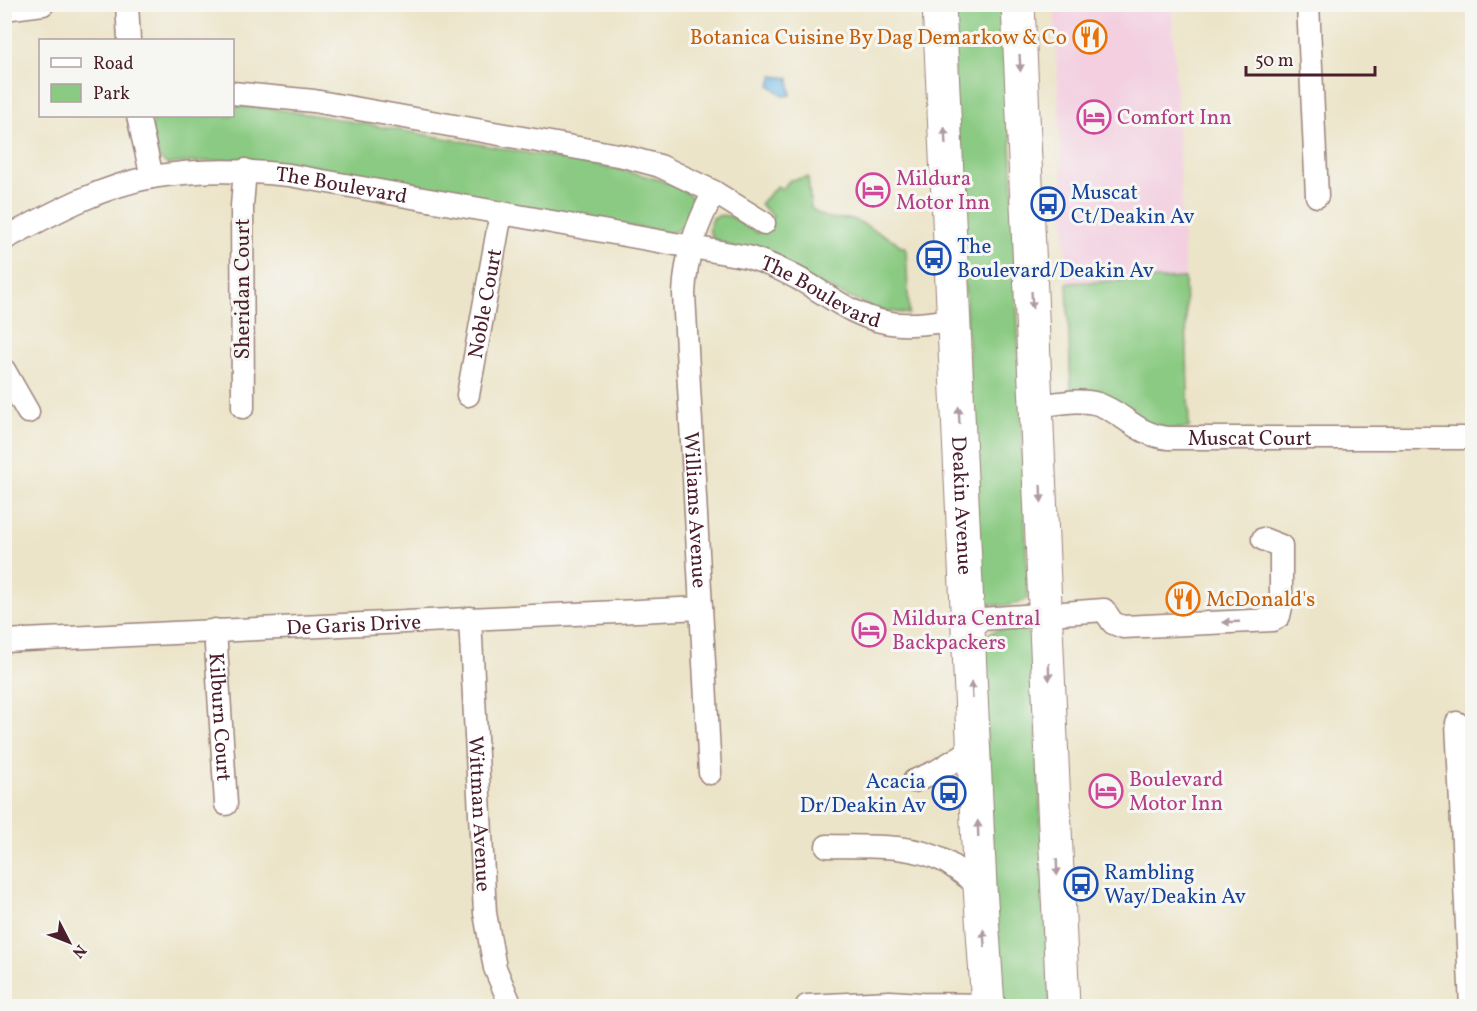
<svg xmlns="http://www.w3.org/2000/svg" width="1477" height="1011" viewBox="0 0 1477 1011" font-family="Vollkorn,serif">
<rect width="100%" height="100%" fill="#f6f6f2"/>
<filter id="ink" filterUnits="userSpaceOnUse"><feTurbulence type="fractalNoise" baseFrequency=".0167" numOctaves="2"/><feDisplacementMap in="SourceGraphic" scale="12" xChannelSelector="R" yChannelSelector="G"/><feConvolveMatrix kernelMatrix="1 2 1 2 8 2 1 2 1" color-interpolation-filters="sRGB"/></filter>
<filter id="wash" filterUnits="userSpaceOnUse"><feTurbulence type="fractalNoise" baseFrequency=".008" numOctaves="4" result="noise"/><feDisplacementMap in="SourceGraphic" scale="24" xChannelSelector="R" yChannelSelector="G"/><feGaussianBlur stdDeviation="1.35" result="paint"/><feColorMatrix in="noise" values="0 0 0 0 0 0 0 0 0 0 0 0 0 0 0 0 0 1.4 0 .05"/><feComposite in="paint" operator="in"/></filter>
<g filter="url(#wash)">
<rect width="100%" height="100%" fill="#ece4c8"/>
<path fill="#f3cfe0" d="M 1054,5 L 1172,5 L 1185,278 L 1067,283 Z"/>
<path fill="#8aca82" stroke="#6a7456" stroke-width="1.5" d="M 950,5 L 1006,5 L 1028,598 C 1017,607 990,609 981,597 Z
M 233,106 L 268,108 L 320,116 L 607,167 C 635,174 668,178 691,196 C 698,212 684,231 668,233 L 297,167 L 241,159 L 167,164 L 159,158 L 151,130 L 155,116 L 232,116 Z
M 808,177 L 811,208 C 828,222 833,218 852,219 C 858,220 886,237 895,241 L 901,247 L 906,247 L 909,314 L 876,309 L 712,238 C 708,230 709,226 713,218 C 728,209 745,225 758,233 L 773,216 L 760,204 L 777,186 L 782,189 L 790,180 Z
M 1185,278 L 1189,428 L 1167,430 L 1071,393 L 1067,283 Z
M 1023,630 L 1032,635 L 1050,1006 L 999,1006 L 982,641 C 990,627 1008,629 1023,630 Z"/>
<path fill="#6db9e6" stroke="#5c6c88" stroke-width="1.5" d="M 773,76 L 789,78 L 791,95 L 783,96 L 770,85 Z"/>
</g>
<g filter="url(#ink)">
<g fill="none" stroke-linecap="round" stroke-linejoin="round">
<g stroke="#9b827a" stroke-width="25">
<g id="minor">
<path d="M 127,4 L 129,40"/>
<path d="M 1308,4 L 1317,196"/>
<path d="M 4,9 L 43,4"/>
<path id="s1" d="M 232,93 L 314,101 L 623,156 L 660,166 L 714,192 C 696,226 686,254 684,294 L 710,773"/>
<path d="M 138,116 L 152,177"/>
<path d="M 714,192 L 764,223"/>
<path id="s2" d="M 4,239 C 51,214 99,187 152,177 C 197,169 244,170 289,175 L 748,257 C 768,263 785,271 803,281 C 830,297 854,316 885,322 C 907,327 932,322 954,320"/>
<path d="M 4,370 L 28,412"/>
<path id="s3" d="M 468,395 L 501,213"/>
<path id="s4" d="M 1037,406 C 1056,404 1080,398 1098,404 C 1124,413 1137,435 1168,438 L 1472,438"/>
<path d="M 243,407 L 242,206 L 245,170"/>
<path id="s5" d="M 470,618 L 485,913 L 495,968 L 511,1006"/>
<path d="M 969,620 L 1104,610 L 1113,623 L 1123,627 L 1273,620 L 1279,616 L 1281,607 L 1281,546 L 1263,539"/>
<path id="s6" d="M 215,630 L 226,804"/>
<path id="s7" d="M 4,641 L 701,608"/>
<path d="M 1457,723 L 1471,1006"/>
<path d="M 914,781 L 937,771 L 975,748"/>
<path d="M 827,846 C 864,847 908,843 942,860 C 956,867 968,878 980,887"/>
<path d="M 807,1006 L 890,1002 L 921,1004 L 988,1005"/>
</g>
</g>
<g stroke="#9b827a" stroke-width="35">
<g id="highway">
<path id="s8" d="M 939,4 L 980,887 L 988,1006"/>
<path d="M 1018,4 L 1063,1006"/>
</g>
</g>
<use href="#minor" stroke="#fff" stroke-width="22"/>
<use href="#highway" stroke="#fff" stroke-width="33"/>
</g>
<defs><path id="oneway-solid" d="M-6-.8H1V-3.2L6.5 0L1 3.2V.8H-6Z" transform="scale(1.5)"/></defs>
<g fill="#ae9aa0">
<use href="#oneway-solid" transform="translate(1020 63) rotate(87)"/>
<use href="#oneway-solid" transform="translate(945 136) rotate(-93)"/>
<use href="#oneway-solid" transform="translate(1032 300) rotate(87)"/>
<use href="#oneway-solid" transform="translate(959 415) rotate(-93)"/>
<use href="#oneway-solid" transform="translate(1041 494) rotate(87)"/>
<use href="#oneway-solid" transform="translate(1231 622) rotate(178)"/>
<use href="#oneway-solid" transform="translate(1049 672) rotate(88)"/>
<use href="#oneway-solid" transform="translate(972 690) rotate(-93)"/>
<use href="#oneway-solid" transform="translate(978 829) rotate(-92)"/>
<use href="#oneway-solid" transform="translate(1057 867) rotate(88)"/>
<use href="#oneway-solid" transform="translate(984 938) rotate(-94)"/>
</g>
</g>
<defs>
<g id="restaurant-ring" transform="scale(1.725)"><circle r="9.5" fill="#f6f6f2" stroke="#e8710a" stroke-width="1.5"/><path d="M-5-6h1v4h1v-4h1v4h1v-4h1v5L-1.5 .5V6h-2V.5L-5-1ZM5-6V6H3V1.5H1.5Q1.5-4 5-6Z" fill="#e8710a"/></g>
<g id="hotel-ring" transform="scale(1.725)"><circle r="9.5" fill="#f6f6f2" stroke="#d1479c" stroke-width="1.5"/><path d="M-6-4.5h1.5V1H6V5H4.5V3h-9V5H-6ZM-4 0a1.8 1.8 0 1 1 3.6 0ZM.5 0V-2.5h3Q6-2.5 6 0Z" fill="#d1479c"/></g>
<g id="bus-ring" transform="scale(1.725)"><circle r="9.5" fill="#f6f6f2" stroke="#1a4fb4" stroke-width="1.5"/><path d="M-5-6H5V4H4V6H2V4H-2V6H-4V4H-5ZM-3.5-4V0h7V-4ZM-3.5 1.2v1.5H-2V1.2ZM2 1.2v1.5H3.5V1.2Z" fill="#1a4fb4"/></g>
</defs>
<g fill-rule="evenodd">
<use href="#restaurant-ring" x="1090" y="37"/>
<use href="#hotel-ring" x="1094" y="117"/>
<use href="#hotel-ring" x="873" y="190"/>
<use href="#bus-ring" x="1048" y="204"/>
<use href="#bus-ring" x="934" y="258"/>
<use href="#restaurant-ring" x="1183" y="599"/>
<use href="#hotel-ring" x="869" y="630"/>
<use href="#hotel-ring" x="1106" y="791"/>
<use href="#bus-ring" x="949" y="793"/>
<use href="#bus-ring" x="1081" y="884"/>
</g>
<g text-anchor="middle" stroke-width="6" stroke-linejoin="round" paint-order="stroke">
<g font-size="21" fill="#c56008" stroke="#f6f6f2" text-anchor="end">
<text x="1067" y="44">Botanica Cuisine By Dag Demarkow &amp; Co</text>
<text x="1206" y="606" text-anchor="start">McDonald's</text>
</g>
<g font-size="21" fill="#b23c85" stroke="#f6f6f2" text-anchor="start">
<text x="1117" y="124">Comfort Inn</text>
<text x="896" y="185">Mildura<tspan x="896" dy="24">Motor Inn</tspan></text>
<text x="892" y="625">Mildura Central<tspan x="892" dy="24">Backpackers</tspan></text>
<text x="1129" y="786">Boulevard<tspan x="1129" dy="24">Motor Inn</tspan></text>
</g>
<g font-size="21" fill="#4a1f2b" stroke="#f6f6f2">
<text dy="7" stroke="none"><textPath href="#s2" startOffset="352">The Boulevard</textPath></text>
<text transform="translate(242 289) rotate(-90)" y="7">Sheridan Court</text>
<text dy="7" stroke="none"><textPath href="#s2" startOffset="846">The Boulevard</textPath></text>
<text dy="7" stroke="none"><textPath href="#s3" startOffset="93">Noble Court</textPath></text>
<text dy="7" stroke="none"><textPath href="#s4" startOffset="222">Muscat Court</textPath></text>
<text dy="7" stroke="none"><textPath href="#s8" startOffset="502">Deakin Avenue</textPath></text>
<text dy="7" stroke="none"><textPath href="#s1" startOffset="818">Williams Avenue</textPath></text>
<text dy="7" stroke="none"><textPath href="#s7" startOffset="350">De Garis Drive</textPath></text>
<text dy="7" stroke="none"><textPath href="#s6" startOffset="87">Kilburn Court</textPath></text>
<text dy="7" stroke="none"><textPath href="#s5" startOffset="196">Wittman Avenue</textPath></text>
</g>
<g font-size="21" fill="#164399" stroke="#f6f6f2" text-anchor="start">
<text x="1071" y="199">Muscat<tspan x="1071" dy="24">Ct/Deakin Av</tspan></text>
<text x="957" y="253">The<tspan x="957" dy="24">Boulevard/Deakin Av</tspan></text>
<text x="926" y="788" text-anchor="end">Acacia<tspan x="926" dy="24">Dr/Deakin Av</tspan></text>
<text x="1104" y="879">Rambling<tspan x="1104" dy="24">Way/Deakin Av</tspan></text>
</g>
</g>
<rect width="1477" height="1011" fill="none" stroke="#f6f6f2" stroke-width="24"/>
<rect x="39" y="39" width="195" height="78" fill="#f6f6f2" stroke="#b1a0a2" stroke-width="1.5"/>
<rect x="51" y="58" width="30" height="9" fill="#ffffff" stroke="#b1a0a2" stroke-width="1.5"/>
<text x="93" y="69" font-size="18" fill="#4a1f2b">Road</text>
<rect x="51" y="84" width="30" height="18" fill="#8aca82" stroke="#b1a0a2" stroke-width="1.5"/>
<text x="93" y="99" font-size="18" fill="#4a1f2b">Park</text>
<g transform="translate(69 942) rotate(132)" stroke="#f6f6f2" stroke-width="4.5" paint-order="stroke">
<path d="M0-4.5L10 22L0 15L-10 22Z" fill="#4a1f2b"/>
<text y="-9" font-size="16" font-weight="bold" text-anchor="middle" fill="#4a1f2b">N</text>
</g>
<path d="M1246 66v9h129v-9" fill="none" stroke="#4a1f2b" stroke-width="3"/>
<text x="1255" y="66" font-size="18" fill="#4a1f2b" stroke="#f6f6f2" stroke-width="4.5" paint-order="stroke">50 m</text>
</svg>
